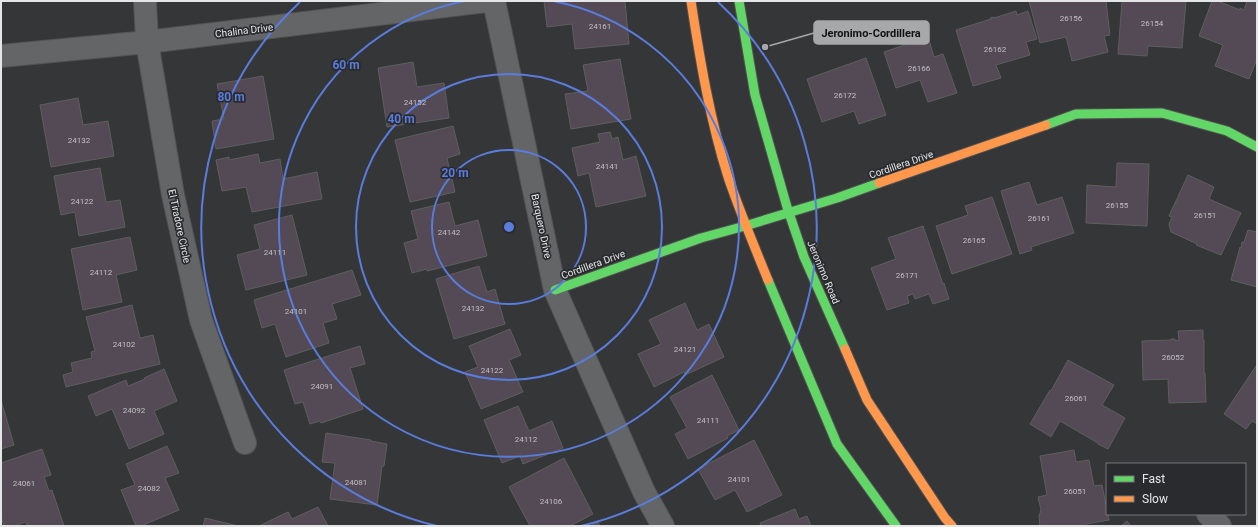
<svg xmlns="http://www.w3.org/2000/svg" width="1258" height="527" viewBox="0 0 1258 527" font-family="Roboto,sans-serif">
<rect width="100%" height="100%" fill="#353637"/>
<path fill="#544a55" stroke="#5e5e5f" d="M 544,1 L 625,1 L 629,44 L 575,49 L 572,24 L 547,27 Z
M 1029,1 L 1106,1 L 1110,35 L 1104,36 L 1108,52 L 1072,61 L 1066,37 L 1040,43 Z
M 1122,1 L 1186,1 L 1182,48 L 1148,46 L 1147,56 L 1118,54 Z
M 1212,1 L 1218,1 L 1240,10 L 1240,8 L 1244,10 L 1247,1 L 1257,1 L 1257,59 L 1249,79 L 1215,66 L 1223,45 L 1199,36 Z
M 1016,11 L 1017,15 L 1028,11 L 1037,39 L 1026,42 L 1030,55 L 996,65 L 1001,78 L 973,86 L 956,30 L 991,19 L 990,18 L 994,17 L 994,18 Z
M 928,37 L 934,57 L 943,54 L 957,93 L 928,102 L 920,80 L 896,88 L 884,52 Z
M 866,58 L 886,115 L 859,124 L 854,111 L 822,122 L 807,79 Z
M 620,59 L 631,119 L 571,129 L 565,94 L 588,91 L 583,65 Z
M 413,62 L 417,87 L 444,83 L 449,118 L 387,127 L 378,68 Z
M 263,76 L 274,139 L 216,149 L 212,121 L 224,119 L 217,84 Z
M 78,98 L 83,125 L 108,121 L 114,156 L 51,167 L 40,105 Z
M 453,126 L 460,154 L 447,158 L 455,192 L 410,202 L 395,140 Z
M 610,132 L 612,139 L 618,137 L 623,160 L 636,156 L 646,196 L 596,207 L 589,173 L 578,176 L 572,148 L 600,142 L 598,134 Z
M 258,154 L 260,163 L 280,159 L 283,179 L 317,172 L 322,199 L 252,212 L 246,187 L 222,191 L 216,160 L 229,157 L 229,160 Z
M 1117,163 L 1149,164 L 1147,226 L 1086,223 L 1087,185 L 1116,187 Z
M 100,168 L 106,202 L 120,200 L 125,227 L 79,236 L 75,212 L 61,215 L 54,176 Z
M 1188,175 L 1214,187 L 1209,199 L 1241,213 L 1221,255 L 1196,245 L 1197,244 L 1171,232 L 1169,224 L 1172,217 L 1169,216 Z
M 1029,182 L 1037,205 L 1062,197 L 1074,233 L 1031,247 L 1032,250 L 1020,254 L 1001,191 Z
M 992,197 L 1012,254 L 952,274 L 936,226 L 968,215 L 965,206 Z
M 449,202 L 455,226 L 478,220 L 487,256 L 427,271 L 427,269 L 412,273 L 404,243 L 418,239 L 411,211 Z
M 292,215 L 307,275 L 246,290 L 237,255 L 260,249 L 254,225 Z
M 923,226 L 943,284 L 944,283 L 949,299 L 933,304 L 929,294 L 915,299 L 913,294 L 907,296 L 909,303 L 887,310 L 871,268 L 896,259 L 888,238 Z
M 1248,230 L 1257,232 L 1257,230 L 1257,287 L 1231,280 L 1240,247 L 1241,248 L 1242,242 L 1244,242 Z
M 130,237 L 137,270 L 116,275 L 122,302 L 83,310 L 71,249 Z
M 479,266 L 487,292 L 495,289 L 505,324 L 454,339 L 436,279 Z
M 352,270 L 361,295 L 332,304 L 337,319 L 323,323 L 329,343 L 286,357 L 275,324 L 262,328 L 254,300 Z
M 685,303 L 697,330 L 709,324 L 724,357 L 685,375 L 684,372 L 654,387 L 638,354 L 661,344 L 649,320 Z
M 132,305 L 140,338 L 153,335 L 160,364 L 66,387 L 63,375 L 73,372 L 71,363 L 92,358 L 91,352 L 95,351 L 86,317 Z
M 510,329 L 521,355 L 509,360 L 523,392 L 481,409 L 465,372 L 478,367 L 469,346 Z
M 1203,330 L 1203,340 L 1204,340 L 1204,373 L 1205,373 L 1206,402 L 1169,403 L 1168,379 L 1143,380 L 1142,341 L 1171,340 L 1171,339 L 1175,339 L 1175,341 L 1179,340 L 1178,331 Z
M 360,346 L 365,364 L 350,368 L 363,409 L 321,423 L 320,421 L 310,424 L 303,402 L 295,404 L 284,370 Z
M 1068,360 L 1114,385 L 1102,405 L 1125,418 L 1108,449 L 1098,444 L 1098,443 L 1060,421 L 1051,437 L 1030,424 L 1050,390 L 1051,391 Z
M 1256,366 L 1257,367 L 1257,424 L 1252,421 L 1246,429 L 1224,414 Z
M 164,369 L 177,401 L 154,411 L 164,434 L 129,449 L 112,409 L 96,416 L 88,396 L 126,380 L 128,386 L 145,379 L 144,378 Z
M 712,375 L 739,430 L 727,436 L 728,438 L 688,459 L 675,434 L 687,428 L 670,397 Z
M 1,400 L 14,445 L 1,449 Z
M 518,406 L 529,431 L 552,421 L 563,448 L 523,464 L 520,456 L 502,463 L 484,420 Z
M 326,433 L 371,440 L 371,441 L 387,444 L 384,466 L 382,466 L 377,505 L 330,499 L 335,463 L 322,462 Z
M 754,440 L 782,495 L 747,512 L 735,490 L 715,500 L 698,469 Z
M 167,446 L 179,473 L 165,478 L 179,510 L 141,526 L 136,526 L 121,490 L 135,485 L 126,464 Z
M 42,449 L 51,475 L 44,477 L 49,491 L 52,490 L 64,526 L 27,526 L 26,522 L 13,526 L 4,526 L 1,517 L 1,463 Z
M 1074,450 L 1076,462 L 1089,460 L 1094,486 L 1102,485 L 1109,520 L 1086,524 L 1086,526 L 1040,526 L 1039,516 L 1041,510 L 1038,497 L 1047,495 L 1040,456 Z
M 564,458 L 593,514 L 570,526 L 530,526 L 509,487 Z
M 318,507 L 328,526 L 259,526 L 288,512 L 292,519 Z
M 795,509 L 799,519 L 807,516 L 811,526 L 761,526 L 760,523 Z
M 205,518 L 238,526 L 203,526 Z
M 1127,521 L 1131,526 L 1121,526 Z
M 598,522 L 600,526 L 590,526 Z"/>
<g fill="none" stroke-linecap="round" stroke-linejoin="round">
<g stroke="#525253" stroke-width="24">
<path id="street" d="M 145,1 L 147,42 L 173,195 L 201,320 L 245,443
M 494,1 L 555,290 L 644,492 L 663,526
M 1,56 L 147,42 L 486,1
M 1208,514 L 1220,526"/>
</g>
<g stroke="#525253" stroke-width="11">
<path id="fast" d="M 739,1 L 755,95 L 787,207 L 804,257 L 845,349
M 1046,125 L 1076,114 L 1162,113 L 1227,131 L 1257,147
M 768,280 L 837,444 L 896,526
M 555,290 L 701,238 L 745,226 L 837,198 L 879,183"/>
</g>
<g stroke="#525253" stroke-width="11">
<path id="slow" d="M 691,1 C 700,60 710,120 728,177 C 740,212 754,246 768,280
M 879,183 L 1046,125
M 845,349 L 867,400 L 945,518 L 952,526"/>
</g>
<use href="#street" stroke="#646566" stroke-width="22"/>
<use href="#fast" stroke="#63d668" stroke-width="9"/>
<use href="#slow" stroke="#ff974d" stroke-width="9"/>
</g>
<g fill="none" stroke="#597cdd" stroke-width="2">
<circle cx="509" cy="227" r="77"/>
<circle cx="509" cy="227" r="153"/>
<path d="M553 1A230 230 0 1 1 465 1"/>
<path d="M437 526A307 307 0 0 1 300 2M718 2A307 307 0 0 1 581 526"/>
</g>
<g text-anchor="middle" stroke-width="3.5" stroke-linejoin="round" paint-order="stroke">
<g font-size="8" fill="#c1bfc3">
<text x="1071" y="21">26156</text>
<text x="1152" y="26">26154</text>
<text x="600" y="29">24161</text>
<text x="995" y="52">26162</text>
<text x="919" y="71">26166</text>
<text x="845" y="98">26172</text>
<text x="415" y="105">24152</text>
<text x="79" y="143">24132</text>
<text x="607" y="169">24141</text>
<text x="82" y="204">24122</text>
<text x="1117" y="208">26155</text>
<text x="1205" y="218">26151</text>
<text x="1039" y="221">26161</text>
<text x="449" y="235">24142</text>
<text x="974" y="243">26165</text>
<text x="275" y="255">24111</text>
<text x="101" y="275">24112</text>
<text x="907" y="278">26171</text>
<text x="473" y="311">24132</text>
<text x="296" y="314">24101</text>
<text x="124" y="347">24102</text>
<text x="685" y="352">24121</text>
<text x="1173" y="360">26052</text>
<text x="492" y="373">24122</text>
<text x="322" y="389">24091</text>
<text x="1076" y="401">26061</text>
<text x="134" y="413">24092</text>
<text x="708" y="423">24111</text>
<text x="526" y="442">24112</text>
<text x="739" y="482">24101</text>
<text x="356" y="485">24081</text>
<text x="24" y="486">24061</text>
<text x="149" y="491">24082</text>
<text x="1075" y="494">26051</text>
<text x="551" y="504">24106</text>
</g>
<g font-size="10" fill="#e5e6e8" stroke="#2a2b2e">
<text transform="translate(244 30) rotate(-7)" y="4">Chalina Drive</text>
<text transform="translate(901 164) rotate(-19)" y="4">Cordillera Drive</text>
<text transform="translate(180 226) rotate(78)" y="4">El Tiradore Circle</text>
<text transform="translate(542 226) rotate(78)" y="4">Barquero Drive</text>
<text transform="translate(593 264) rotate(-20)" y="4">Cordillera Drive</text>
<text transform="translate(824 272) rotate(67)" y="4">Jeronimo Road</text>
</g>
</g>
<circle cx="509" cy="227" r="6" fill="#597cdd" stroke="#2a2b2e" stroke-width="2"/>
<g font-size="12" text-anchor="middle" font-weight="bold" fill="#597cdd" stroke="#2a2b2e" stroke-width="3.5" stroke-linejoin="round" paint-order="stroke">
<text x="346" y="69">60 m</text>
<text x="231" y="101">80 m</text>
<text x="401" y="123">40 m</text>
<text x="455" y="177">20 m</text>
</g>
<path fill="none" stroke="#a7a8aa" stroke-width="1.5" d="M765 47L814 33"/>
<circle fill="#a7a8aa" stroke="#2a2b2e" stroke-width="1.5" cx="765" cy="47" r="4"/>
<rect fill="#a7a8aa" stroke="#a7a8aa" stroke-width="1.5" x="814" y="21" width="115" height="23" rx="4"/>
<g font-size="11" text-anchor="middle" font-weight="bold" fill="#111">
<text x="871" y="37">Jeronimo-Cordillera</text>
</g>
<rect width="1258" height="527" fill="none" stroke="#e5e6e8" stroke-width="4"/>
<rect x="1106" y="463" width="140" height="52" fill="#2a2b2e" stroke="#757678"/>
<rect x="1114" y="476" width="20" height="6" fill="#63d668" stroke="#757678"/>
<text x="1142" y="483" font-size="12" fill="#e5e6e8">Fast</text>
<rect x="1114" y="496" width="20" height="6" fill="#ff974d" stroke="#757678"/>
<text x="1142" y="503" font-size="12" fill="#e5e6e8">Slow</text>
</svg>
